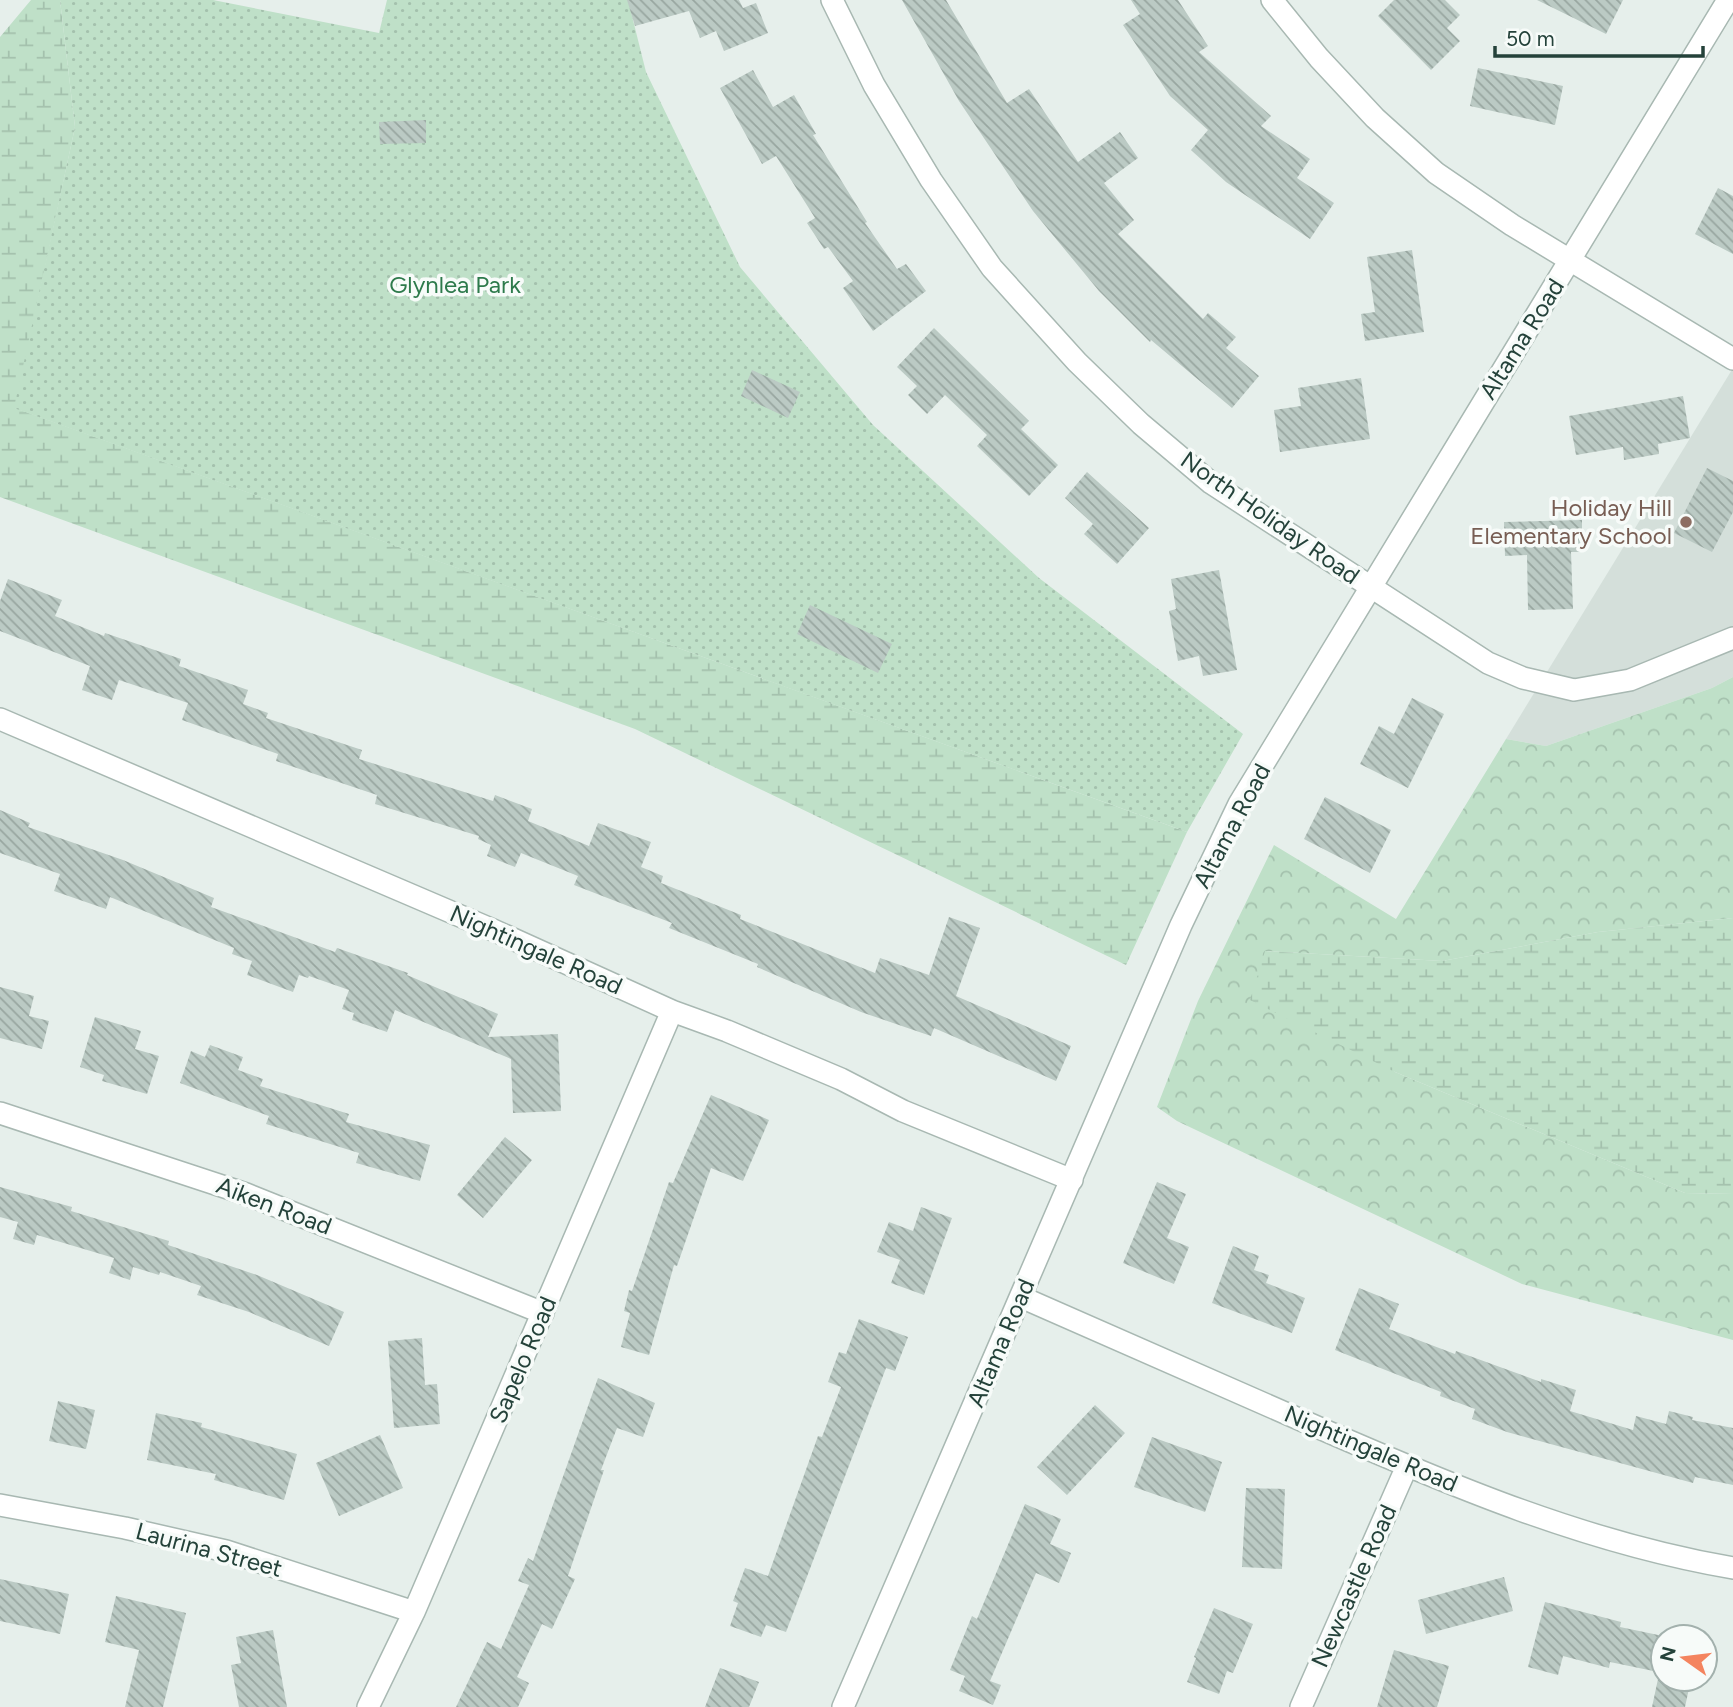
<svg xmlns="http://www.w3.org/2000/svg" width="1733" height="1707" viewBox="0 0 1733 1707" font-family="Figtree,sans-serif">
<defs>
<pattern id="forest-crowns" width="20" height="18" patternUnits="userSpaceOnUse" patternTransform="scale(1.75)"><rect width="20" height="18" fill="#bfe0c8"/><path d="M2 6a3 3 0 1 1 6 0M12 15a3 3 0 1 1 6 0" fill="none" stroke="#a4c1ad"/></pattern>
<pattern id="wetland-marsh" width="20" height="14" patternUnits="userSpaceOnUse" patternTransform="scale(1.75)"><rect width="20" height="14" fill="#bfe0c8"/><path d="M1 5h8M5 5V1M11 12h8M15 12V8" fill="none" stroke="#a4c1ad"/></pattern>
<pattern id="park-dots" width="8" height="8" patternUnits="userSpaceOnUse" patternTransform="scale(1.75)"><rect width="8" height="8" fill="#bfe0c8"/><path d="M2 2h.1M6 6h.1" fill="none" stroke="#a4c1ad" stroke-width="1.8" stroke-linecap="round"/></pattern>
<pattern id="building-back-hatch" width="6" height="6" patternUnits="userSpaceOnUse" patternTransform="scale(1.75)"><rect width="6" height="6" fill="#bbcac4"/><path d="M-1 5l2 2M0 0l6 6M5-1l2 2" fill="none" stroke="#98a6a0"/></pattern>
</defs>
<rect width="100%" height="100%" fill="#e6efeb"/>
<path fill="#d4dfda" d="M 1733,368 L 1733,677 L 1712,688 L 1546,746 L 1506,739 Z"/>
<path fill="url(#forest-crowns)" d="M 1733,677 L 1733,918 L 1598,932 L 1442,961 L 1266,951 L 1395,1072 L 1685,1193 L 1733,1194 L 1733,1340 L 1522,1284 L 1177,1121 L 1157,1107 L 1198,1001 L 1274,845 L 1396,919 L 1506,739 L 1546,746 L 1712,688 Z"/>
<path fill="url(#wetland-marsh)" d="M 31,0 L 60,0 L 75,127 L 15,408 L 1187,832 L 1126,965 L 635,729 L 0,497 L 0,37 Z
M 1733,918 L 1733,1194 L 1685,1193 L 1395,1072 L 1250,1000 L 1265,951 L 1442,961 L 1598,932 Z"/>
<path fill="url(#park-dots)" d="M 60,0 L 213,0 L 379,33 L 387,0 L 628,0 L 646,72 L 740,267 L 873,425 L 1039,578 L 1243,734 L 1187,832 L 14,408 L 75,127 Z"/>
<path fill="url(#building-back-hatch)" d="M 627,0 L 739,0 L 743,8 L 756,3 L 768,33 L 724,51 L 716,31 L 700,38 L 689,11 L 635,26 Z
M 902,0 L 946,0 L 1007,103 L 1029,89 L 1078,162 L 1120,132 L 1138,158 L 1104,183 L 1134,220 L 1118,234 L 1203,319 L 1208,313 L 1236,337 L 1226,348 L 1259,376 L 1232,408 L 1151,340 L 1150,342 L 1099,291 L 1033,211 L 959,101 Z
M 1131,0 L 1178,0 L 1208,46 L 1199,52 L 1271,116 L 1261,126 L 1310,159 L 1297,178 L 1334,203 L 1310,239 L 1226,182 L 1191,150 L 1208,130 L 1170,96 L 1123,25 L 1140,14 Z
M 1394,0 L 1445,0 L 1460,15 L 1447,28 L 1460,41 L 1431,70 L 1378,16 Z
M 1537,0 L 1623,0 L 1606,34 Z
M 1478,68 L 1563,86 L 1555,125 L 1470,106 Z
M 753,70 L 773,107 L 794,95 L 816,134 L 813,135 L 867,222 L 865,223 L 897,269 L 906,264 L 926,291 L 873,331 L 843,288 L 853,281 L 828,247 L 824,249 L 807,223 L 815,218 L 776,156 L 762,164 L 720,88 Z
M 426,120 L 426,143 L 380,144 L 379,122 Z
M 1718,188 L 1733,196 L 1733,254 L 1695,234 Z
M 1412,250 L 1424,332 L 1365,341 L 1361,314 L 1375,312 L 1367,257 Z
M 934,328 L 1029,421 L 1021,429 L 1058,465 L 1029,496 L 977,446 L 987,435 L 945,395 L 927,414 L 908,395 L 917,386 L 897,367 Z
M 752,370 L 800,392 L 788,418 L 741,396 Z
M 1361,378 L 1370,439 L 1280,452 L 1274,410 L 1301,406 L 1298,388 Z
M 1683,396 L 1690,438 L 1658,444 L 1659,454 L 1624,460 L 1623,447 L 1576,455 L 1569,416 Z
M 1707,468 L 1733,481 L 1733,512 L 1712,552 L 1674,533 Z
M 1087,472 L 1149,528 L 1117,564 L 1084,534 L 1093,524 L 1065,498 Z
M 1582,520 L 1582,552 L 1571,552 L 1573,609 L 1528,610 L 1527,555 L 1505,556 L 1504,522 Z
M 1219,570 L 1237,670 L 1203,676 L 1199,656 L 1178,661 L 1169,611 L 1176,609 L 1171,579 Z
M 8,579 L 62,600 L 55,616 L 104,636 L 105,633 L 181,659 L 179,666 L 248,690 L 243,704 L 268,713 L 266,718 L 362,750 L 359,759 L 493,801 L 495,795 L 532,809 L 528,821 L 589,846 L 598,823 L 651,842 L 641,867 L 663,876 L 661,883 L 741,915 L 740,919 L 875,973 L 880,958 L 929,975 L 949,917 L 980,928 L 956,996 L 1071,1046 L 1056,1081 L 934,1028 L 931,1036 L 861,1012 L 757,967 L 758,964 L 669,928 L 672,923 L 574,885 L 578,876 L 521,853 L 515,867 L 487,856 L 491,845 L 478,839 L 479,836 L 375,804 L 377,795 L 276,761 L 278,754 L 182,720 L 188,703 L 119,680 L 112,700 L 82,690 L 90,666 L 0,631 L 0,601 Z
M 810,605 L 892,644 L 878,673 L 797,634 Z
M 1412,698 L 1444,714 L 1408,788 L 1360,764 L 1379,726 L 1394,734 Z
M 1325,797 L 1391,830 L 1370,873 L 1304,839 Z
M 0,810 L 30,823 L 28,827 L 123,860 L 214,898 L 211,907 L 335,952 L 337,948 L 408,973 L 407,975 L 498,1014 L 488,1037 L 558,1034 L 561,1111 L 513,1113 L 511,1059 L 395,1010 L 387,1032 L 352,1020 L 354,1013 L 342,1009 L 349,990 L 309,976 L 308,978 L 299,975 L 293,992 L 247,975 L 252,961 L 232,954 L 234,948 L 110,897 L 106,909 L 54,891 L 60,874 L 0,853 Z
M 0,987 L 34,996 L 29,1016 L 49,1021 L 42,1049 L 0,1038 Z
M 95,1017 L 141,1031 L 135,1049 L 159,1056 L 147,1094 L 102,1081 L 104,1075 L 80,1067 Z
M 210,1045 L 243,1057 L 238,1070 L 263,1079 L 260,1086 L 349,1114 L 346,1122 L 430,1145 L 420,1181 L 356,1163 L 359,1153 L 266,1124 L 269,1116 L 180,1083 L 191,1051 L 205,1057 Z
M 711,1095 L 769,1120 L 743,1181 L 711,1168 L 677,1266 L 674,1265 L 649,1355 L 621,1347 L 630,1313 L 624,1311 L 629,1290 L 632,1291 L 669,1182 L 673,1183 Z
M 505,1137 L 532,1160 L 483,1218 L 457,1195 Z
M 1157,1182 L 1186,1194 L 1167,1238 L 1189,1247 L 1174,1284 L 1123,1263 Z
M 0,1187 L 72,1207 L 71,1211 L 169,1241 L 168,1245 L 257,1275 L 344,1312 L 329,1346 L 249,1312 L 197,1295 L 201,1286 L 160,1272 L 159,1275 L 133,1267 L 130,1280 L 109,1273 L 114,1258 L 37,1235 L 34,1245 L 13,1239 L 18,1222 L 0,1217 Z
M 921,1207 L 952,1218 L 924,1295 L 891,1283 L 900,1260 L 877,1252 L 889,1222 L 913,1231 Z
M 1233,1246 L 1259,1256 L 1254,1270 L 1269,1275 L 1266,1283 L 1305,1298 L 1292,1333 L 1212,1303 Z
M 1359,1288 L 1399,1304 L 1389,1329 L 1455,1354 L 1456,1351 L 1541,1382 L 1541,1379 L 1576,1390 L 1570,1411 L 1633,1430 L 1636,1416 L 1666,1424 L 1669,1411 L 1693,1417 L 1692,1420 L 1733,1428 L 1733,1485 L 1695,1477 L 1693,1483 L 1507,1432 L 1472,1419 L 1475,1409 L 1440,1396 L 1441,1392 L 1335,1350 Z
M 859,1319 L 908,1337 L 895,1371 L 886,1368 L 786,1632 L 766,1625 L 761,1637 L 730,1626 L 738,1603 L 733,1601 L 745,1568 L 768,1576 L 818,1436 L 822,1437 L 841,1387 L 828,1382 L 839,1352 L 846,1354 Z
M 422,1338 L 425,1385 L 437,1384 L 440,1424 L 394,1428 L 388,1341 Z
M 598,1378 L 655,1403 L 643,1437 L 617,1428 L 601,1470 L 604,1470 L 568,1576 L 575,1579 L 552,1629 L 542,1624 L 517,1677 L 529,1683 L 518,1707 L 456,1707 L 487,1642 L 501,1649 L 529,1585 L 518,1581 L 528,1558 L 533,1561 Z
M 58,1401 L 95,1410 L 86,1449 L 49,1441 Z
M 1095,1405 L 1125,1433 L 1067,1495 L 1037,1467 Z
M 156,1413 L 202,1423 L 201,1427 L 297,1454 L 284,1500 L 214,1480 L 216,1474 L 147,1460 Z
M 380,1435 L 403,1488 L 339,1516 L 316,1463 Z
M 1152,1437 L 1222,1462 L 1205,1512 L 1134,1487 Z
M 1246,1488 L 1285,1489 L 1282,1569 L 1242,1567 Z
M 1025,1504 L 1061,1519 L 1050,1544 L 1071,1553 L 1059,1583 L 1036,1573 L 990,1681 L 1001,1685 L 993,1705 L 959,1691 L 965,1676 L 950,1670 L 972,1616 L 977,1619 Z
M 1504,1577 L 1513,1611 L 1426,1634 L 1418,1600 Z
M 0,1579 L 69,1594 L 60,1634 L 0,1621 Z
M 116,1596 L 186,1613 L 163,1707 L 125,1707 L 139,1650 L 105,1642 Z
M 1545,1602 L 1621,1622 L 1620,1627 L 1663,1636 L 1663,1673 L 1610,1662 L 1609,1668 L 1563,1656 L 1558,1675 L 1528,1667 Z
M 1214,1608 L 1253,1624 L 1233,1673 L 1227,1671 L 1219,1694 L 1187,1682 L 1196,1658 L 1194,1657 Z
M 273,1630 L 287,1707 L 239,1707 L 231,1665 L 241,1663 L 236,1637 Z
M 1394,1650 L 1449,1666 L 1437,1707 L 1377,1707 Z
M 720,1668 L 759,1682 L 749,1707 L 705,1707 Z
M 1658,1679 L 1691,1679 L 1685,1707 L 1652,1707 Z"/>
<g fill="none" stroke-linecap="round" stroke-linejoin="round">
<g stroke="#a8b8b2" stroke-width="24">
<path id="minor" d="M 832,0 L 874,85 L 931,180 L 992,268 L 1077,362 L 1141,424 L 1211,483 L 1488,663 L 1523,678 L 1574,690 L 1630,680 L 1733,638
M 1272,0 L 1319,58 L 1375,118 L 1436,173 L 1512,225 L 1733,359
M 0,719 L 493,930 L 672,1011 L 727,1031 L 841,1079 L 903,1111 L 1072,1180
M 0,1113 L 246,1194 L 543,1313
M 1021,1297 C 1120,1341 1219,1384 1317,1427 C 1452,1486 1587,1543 1733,1568
M 0,1505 L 125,1528 L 226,1551 L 414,1612
M 368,1707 L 414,1612 L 672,1011
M 1301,1707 L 1407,1466"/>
</g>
<g stroke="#a8b8b2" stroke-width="24">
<path id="tertiary" d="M 843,1707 L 1181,925 L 1239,804 L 1728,0"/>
</g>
<use href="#minor" stroke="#fff" stroke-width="21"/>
<use href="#tertiary" stroke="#fff" stroke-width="21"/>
</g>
<circle fill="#8d6e63" stroke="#f7fbf9" stroke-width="2.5" cx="1686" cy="522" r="7"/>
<g text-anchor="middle" stroke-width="7" stroke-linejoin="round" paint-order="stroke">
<g font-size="24" fill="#2d7a4b" stroke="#f7fbf9">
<text x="455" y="293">Glynlea Park</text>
</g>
<g font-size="24" fill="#24423a" stroke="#f7fbf9">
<text transform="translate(1522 339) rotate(-58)" y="8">Altama Road</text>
<text transform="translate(1270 518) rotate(35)" y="8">North Holiday Road</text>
<text transform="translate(1232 826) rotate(-62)" y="8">Altama Road</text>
<text transform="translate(536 950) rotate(24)" y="8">Nightingale Road</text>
<text transform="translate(274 1206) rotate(21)" y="8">Aiken Road</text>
<text transform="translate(1001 1343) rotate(-67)" y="8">Altama Road</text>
<text transform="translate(523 1360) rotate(-67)" y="8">Sapelo Road</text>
<text transform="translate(1371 1449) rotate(23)" y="8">Nightingale Road</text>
<text transform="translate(209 1550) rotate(15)" y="8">Laurina Street</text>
<text transform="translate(1354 1586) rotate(-66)" y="8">Newcastle Road</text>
</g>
<g font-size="24" fill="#785e54" stroke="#f7fbf9" text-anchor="end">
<text x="1672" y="516">Holiday Hill<tspan x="1672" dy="28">Elementary School</tspan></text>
</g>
</g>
<g transform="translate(1684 1658) rotate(284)"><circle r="33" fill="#f7fbf9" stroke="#a3b1ad" stroke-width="2"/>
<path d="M0-5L12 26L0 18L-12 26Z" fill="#f4845f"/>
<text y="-10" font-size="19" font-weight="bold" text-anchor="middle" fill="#24423a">N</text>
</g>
<path d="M1495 46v10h208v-10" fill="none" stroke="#24423a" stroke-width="3.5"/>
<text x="1506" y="46" font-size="21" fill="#24423a" stroke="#f7fbf9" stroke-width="5" paint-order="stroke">50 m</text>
</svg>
